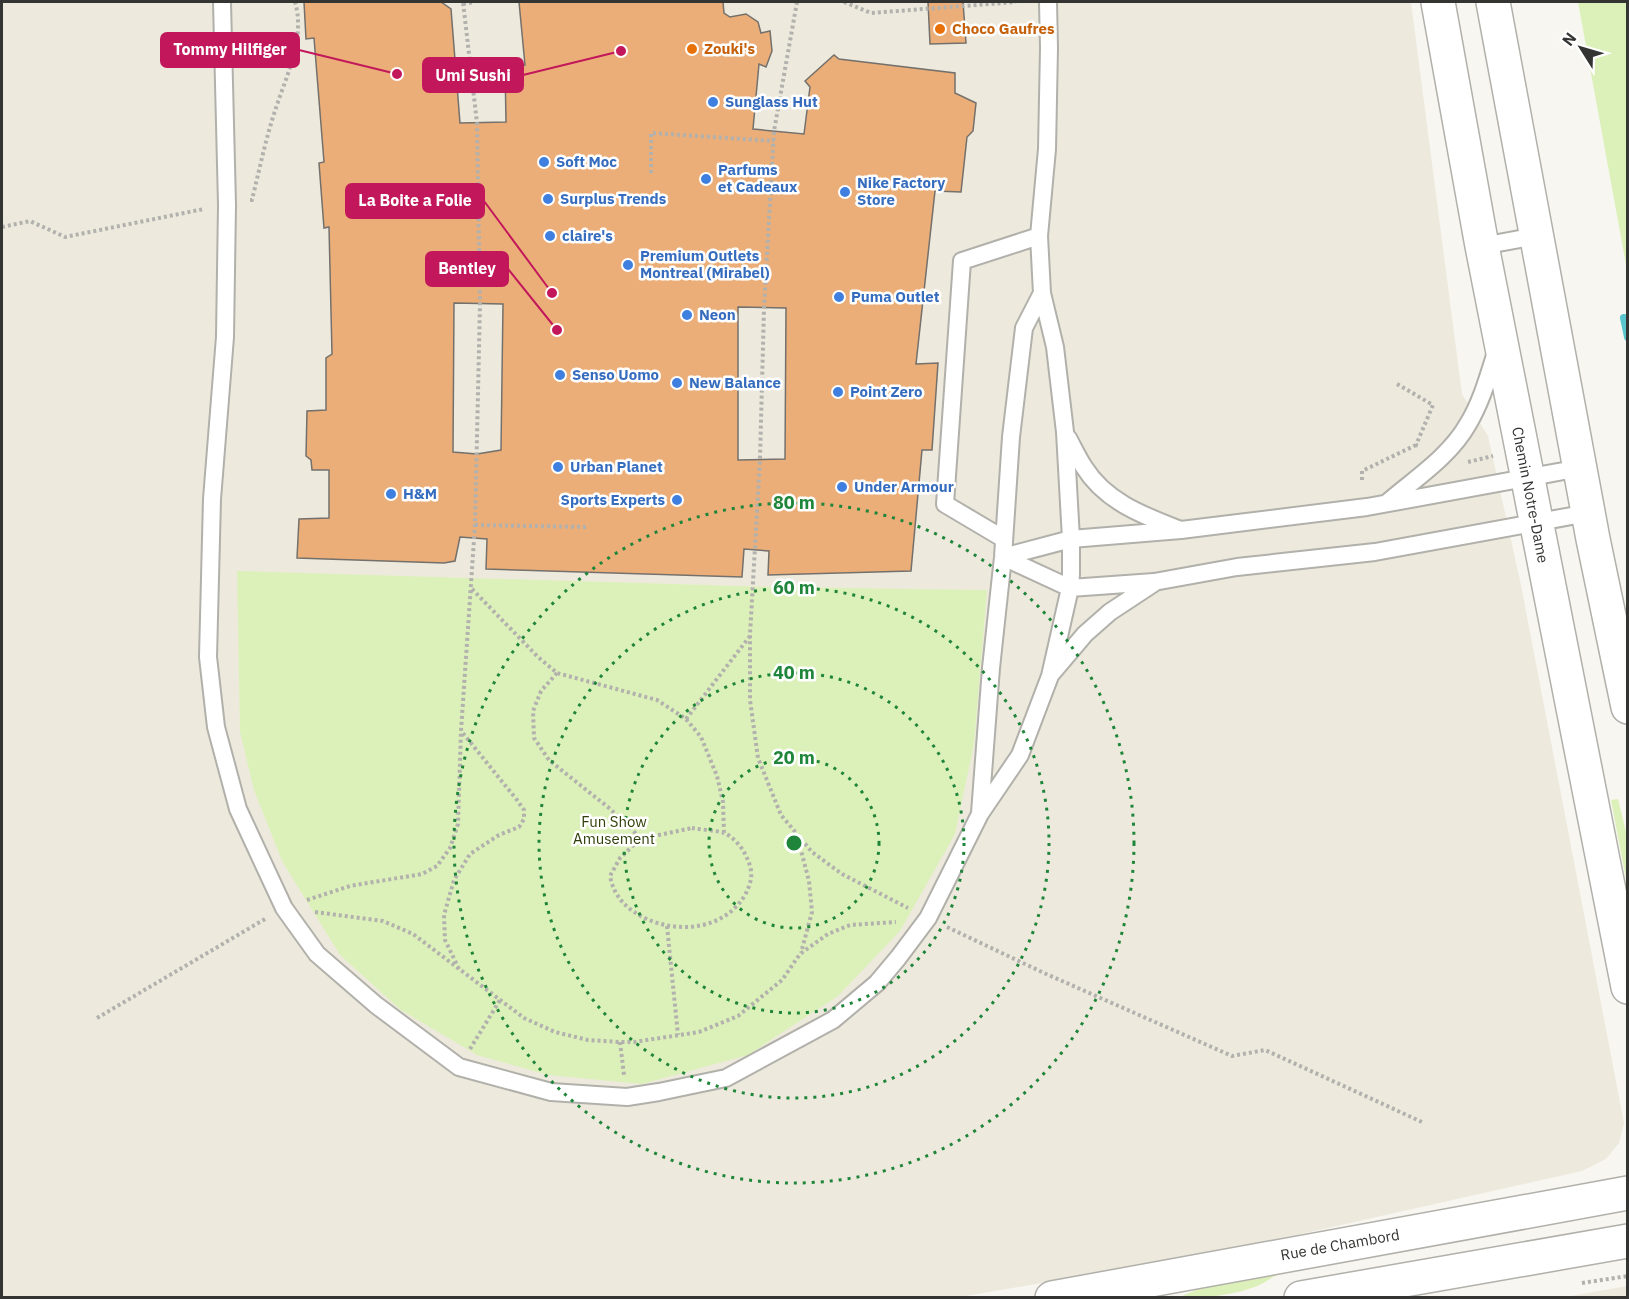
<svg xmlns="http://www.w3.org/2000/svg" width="1629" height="1299" viewBox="0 0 1629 1299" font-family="'IBM Plex Sans',sans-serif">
<rect width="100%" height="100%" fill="#f7f6f0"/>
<path fill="#edeadd" d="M 2,2 L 1411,2 L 1462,394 L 1488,436 L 1521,585 L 1624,1123 L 1619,1143 L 1606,1159 L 1582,1171 L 1216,1253 L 960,1297 L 2,1298 Z
M 1627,1286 L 1627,1297 L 1565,1297 Z"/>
<path fill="#dcf1b9" d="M 1578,2 L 1627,2 L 1627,270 Z
M 237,571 L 774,587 L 987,590 L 974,744 L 955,834 L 900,931 L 838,996 L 748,1055 L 642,1084 L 548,1075 L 477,1055 L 401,1010 L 340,955 L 282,861 L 254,790 L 240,732 Z
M 1618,799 L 1627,836 L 1627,884 L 1611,800 Z
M 1285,1271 C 1274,1275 1266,1283 1255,1287 C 1232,1295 1203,1299 1180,1297 L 1226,1277 Z"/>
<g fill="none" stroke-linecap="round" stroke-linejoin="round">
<path stroke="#59c6ce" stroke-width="8" d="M 1624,318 L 1628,337"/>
</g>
<path fill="#ebae78" stroke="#74706c" stroke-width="1.5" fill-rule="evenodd" d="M 304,2 L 441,2 L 451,9 L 460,123 L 506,122 L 505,67 L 525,65 L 519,2 L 723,2 L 724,13 L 730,17 L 746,14 L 758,22 L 761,33 L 770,31 L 772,51 L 766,67 L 759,64 L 753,129 L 804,134 L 810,87 L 805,81 L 834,55 L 839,59 L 955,73 L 955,93 L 976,103 L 973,131 L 967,137 L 961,192 L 935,191 L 916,364 L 938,363 L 932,450 L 922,450 L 911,571 L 768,575 L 769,551 L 744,549 L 742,577 L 486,569 L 487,539 L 460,537 L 455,561 L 444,563 L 297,558 L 299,519 L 329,518 L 329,470 L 312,470 L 311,460 L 306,456 L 307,411 L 326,410 L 326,358 L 332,354 L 329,227 L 324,228 L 319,163 L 324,162 L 314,38 L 306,39 ZM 454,303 L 503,304 L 501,450 L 477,454 L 453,452 ZM 738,307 L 786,308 L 785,459 L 738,460 Z
M 928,2 L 963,2 L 966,43 L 930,44 Z"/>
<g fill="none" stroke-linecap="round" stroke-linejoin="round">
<g stroke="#b1b0aa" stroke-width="20">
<path id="service" d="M 222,2 L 227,205 L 225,337 L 212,499 L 208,657 L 216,727 L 238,809 L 284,908 L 317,954 L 376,1005 L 459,1067 L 551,1092 L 627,1097 L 659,1092 L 726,1078 L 833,1020 L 877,983 L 898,958 L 928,918 L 980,814 L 1020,755 L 1050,676 L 1070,588 L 1071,574 L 1071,539 L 1065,432 L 1055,347 L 1042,293 L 1039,236 L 1047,149 L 1049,48 L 1048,2
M 1482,246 L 1536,236
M 1068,438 C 1073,447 1078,458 1084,467 C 1105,501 1142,515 1178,529
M 1388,502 C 1416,478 1450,456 1468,424 C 1482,401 1489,374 1497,349
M 1004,539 L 945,504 L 962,261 L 1039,236
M 1003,557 L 1070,588 L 1154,582 L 1237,567 L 1375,552 L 1588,513
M 1003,557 L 1071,539 L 1181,530 L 1367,507 L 1580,468
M 1052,673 L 1085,634 L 1110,612 L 1154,583
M 980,813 L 991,668 L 1003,557 L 1011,437 L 1024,328 L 1042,293"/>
</g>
<g stroke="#b1b0aa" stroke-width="36">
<path id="minor" d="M 1052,1298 L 1628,1193
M 1301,1298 L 1628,1241"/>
</g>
<g stroke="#b1b0aa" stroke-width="36">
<path id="tertiary" d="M 1438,2 L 1482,246 L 1628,987
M 1493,2 L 1593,539 L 1628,707"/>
</g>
<path stroke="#b2b1ad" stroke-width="4" stroke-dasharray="3 3" stroke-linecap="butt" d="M 797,2 L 774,131 L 764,308 L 760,459 L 750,635 L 750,700 L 758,758 L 781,815 L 812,852 L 842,874 L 908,908
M 844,2 L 871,13 L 1016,2
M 463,4 L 475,2
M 651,173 L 651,133 L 774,141
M 250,200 L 252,200 C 259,171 265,142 274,114 C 285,78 306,39 295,2
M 2,227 L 30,221 L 65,237 L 204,209
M 1397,384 L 1433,405 L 1416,445 L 1420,446
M 1468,462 L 1493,456
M 1362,480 L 1362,471 L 1416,445
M 475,525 L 589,527
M 472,589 L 538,657 L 557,673 L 657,700 L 686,719 L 701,737 L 717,776 L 723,802 L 724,833
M 557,673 L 541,691 L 533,711 L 534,738 L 549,760 L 609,808 L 632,829 L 640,839
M 686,719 L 750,636
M 692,828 C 702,830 715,830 724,833 C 732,836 740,845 744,852 C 753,869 754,878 745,895 C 725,929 680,934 647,919 C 627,910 614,897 610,876 L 620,858 L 640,839 Z
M 797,835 L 809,881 L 812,912 L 801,953
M 307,900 L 350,886 L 422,874 L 437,866 L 450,848 L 458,824 L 461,731 L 475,525 L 480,304 L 477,123 L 463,2
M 315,912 L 383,921 L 413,934 L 524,1018 L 555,1032 L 588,1040 L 620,1042 L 634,1042 L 699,1032 L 738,1016 L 782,980 L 800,954 L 828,934 L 850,925 L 896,922
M 667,926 L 678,1035
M 947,927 L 1044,973 L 1232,1056 L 1265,1050 L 1422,1122
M 459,969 L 445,940 L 444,915 L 454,880 L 470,854 L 499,835 L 519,827 L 524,819 L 524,810 L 517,800 L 462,732
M 97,1018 L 265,919
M 620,1042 L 624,1075
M 470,1049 L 500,1000
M 1582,1283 L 1628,1276"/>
<use href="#service" stroke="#fff" stroke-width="16"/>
<use href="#minor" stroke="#fff" stroke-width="33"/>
<use href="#tertiary" stroke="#fff" stroke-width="33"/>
</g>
<g fill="none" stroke="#1f853a" stroke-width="3" stroke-dasharray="3 6">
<circle cx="794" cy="843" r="85"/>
<circle cx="794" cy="843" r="170"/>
<circle cx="794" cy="843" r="255"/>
<circle cx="794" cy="843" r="340"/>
</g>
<g fill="#e8710a" stroke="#fff" stroke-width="2">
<circle cx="940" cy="29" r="6"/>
<circle cx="692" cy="49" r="6"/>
</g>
<g fill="#3f7fe0" stroke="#fff" stroke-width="2">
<circle cx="713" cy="102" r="6"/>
<circle cx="544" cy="162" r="6"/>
<circle cx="706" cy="179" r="6"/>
<circle cx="845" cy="192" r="6"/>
<circle cx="548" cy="199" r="6"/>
<circle cx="550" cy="236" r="6"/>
<circle cx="628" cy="265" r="6"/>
<circle cx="839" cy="297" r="6"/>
<circle cx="687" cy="315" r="6"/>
<circle cx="560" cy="375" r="6"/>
<circle cx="677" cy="383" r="6"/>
<circle cx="838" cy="392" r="6"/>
<circle cx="558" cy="467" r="6"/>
<circle cx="842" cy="487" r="6"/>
<circle cx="391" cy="494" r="6"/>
<circle cx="677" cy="500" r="6"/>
</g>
<g text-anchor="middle" stroke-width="5" stroke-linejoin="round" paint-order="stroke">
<g font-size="15" font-weight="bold" fill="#c56008" stroke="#fff" text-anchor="start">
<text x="952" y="34">Choco Gaufres</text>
<text x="704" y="54">Zouki's</text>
</g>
<g font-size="15" font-weight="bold" fill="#366cbe" stroke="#fff" text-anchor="start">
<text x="725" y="107">Sunglass Hut</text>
<text x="556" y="167">Soft Moc</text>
<text x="718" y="175">Parfums<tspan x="718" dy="17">et Cadeaux</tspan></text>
<text x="857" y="188">Nike Factory<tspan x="857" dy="17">Store</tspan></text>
<text x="560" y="204">Surplus Trends</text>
<text x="562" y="241">claire's</text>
<text x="640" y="261">Premium Outlets<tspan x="640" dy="17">Montreal (Mirabel)</tspan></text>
<text x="851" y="302">Puma Outlet</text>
<text x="699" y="320">Neon</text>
<text x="572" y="380">Senso Uomo</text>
<text x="689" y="388">New Balance</text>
<text x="850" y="397">Point Zero</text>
<text x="570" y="472">Urban Planet</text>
<text x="854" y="492">Under Armour</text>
<text x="403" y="499">H&amp;M</text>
<text x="665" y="505" text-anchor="end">Sports Experts</text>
</g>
<g font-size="15" fill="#343432" stroke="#fff">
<text transform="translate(1530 495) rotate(79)" y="5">Chemin Notre-Dame</text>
<text transform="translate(1340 1245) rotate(-10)" y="5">Rue de Chambord</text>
</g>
<g font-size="15" fill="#2f3f09" stroke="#fff">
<text x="614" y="827">Fun Show<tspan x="614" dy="17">Amusement</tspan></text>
</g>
</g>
<circle cx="794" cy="843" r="9" fill="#1f853a" stroke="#fff" stroke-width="3"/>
<g font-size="18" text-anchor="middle" font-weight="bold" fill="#1f853a" stroke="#fff" stroke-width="5" stroke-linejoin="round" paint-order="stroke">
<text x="794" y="509">80 m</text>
<text x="794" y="594">60 m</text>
<text x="794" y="679">40 m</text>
<text x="794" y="764">20 m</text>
</g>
<path fill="none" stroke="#c2185b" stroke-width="2" d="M397 74L299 50M621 51L523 75M552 293L484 201M557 330L508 269"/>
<g fill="#c2185b" stroke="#fff" stroke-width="2">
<circle cx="397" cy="74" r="6"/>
<circle cx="621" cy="51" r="6"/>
<circle cx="552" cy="293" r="6"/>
<circle cx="557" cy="330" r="6"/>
</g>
<g fill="#c2185b" stroke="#c2185b" stroke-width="2">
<rect x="161" y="33" width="138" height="34" rx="6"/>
<rect x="423" y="58" width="100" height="34" rx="6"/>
<rect x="346" y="184" width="138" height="34" rx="6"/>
<rect x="426" y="252" width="82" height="34" rx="6"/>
</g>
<g font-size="16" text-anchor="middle" font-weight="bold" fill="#fff">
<text x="230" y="55">Tommy Hilfiger</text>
<text x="473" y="81">Umi Sushi</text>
<text x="415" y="206">La Boite a Folie</text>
<text x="467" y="274">Bentley</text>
</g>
<rect width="1629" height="1299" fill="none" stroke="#343432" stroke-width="6"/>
<g transform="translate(1581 48) rotate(307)" stroke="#ffffff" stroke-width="4.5" paint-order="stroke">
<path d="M0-4.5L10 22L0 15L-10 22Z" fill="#343432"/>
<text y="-9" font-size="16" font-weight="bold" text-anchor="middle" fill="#343432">N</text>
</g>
</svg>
